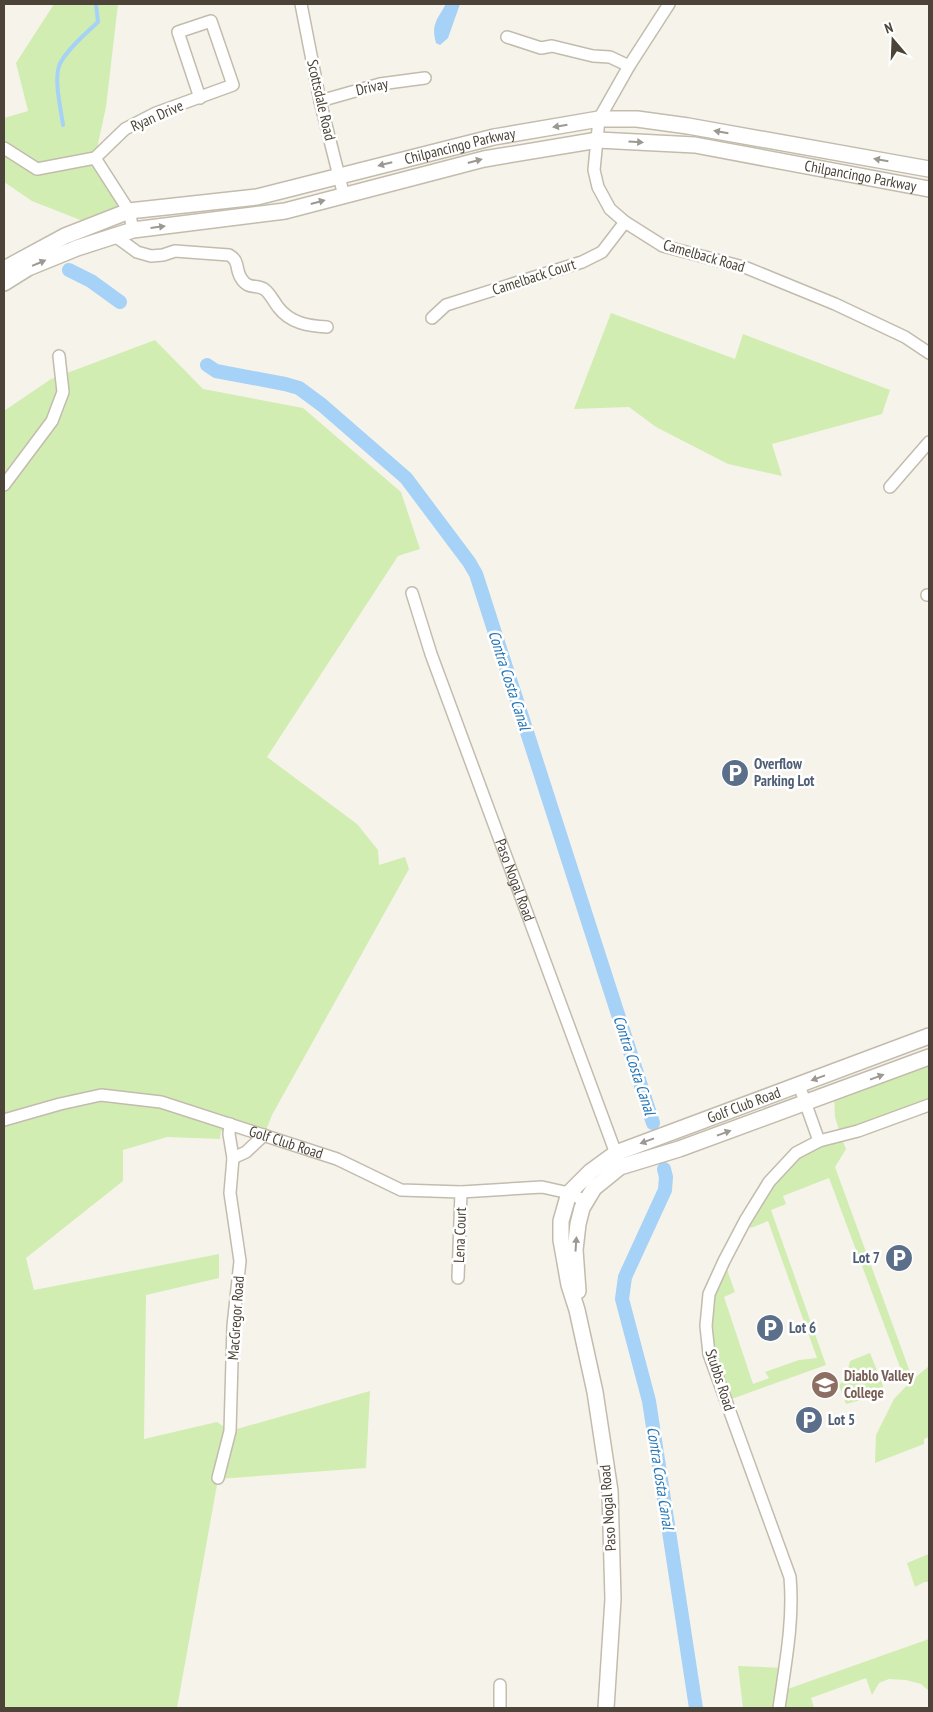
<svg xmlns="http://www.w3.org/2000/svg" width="933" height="1712" viewBox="0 0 933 1712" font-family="'PT Sans Narrow',sans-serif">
<rect width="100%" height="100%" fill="#f6f3eb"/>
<path fill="#d1edb2" d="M 54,4 L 118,4 L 106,107 L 95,158 L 129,211 L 93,225 L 32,201 L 4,182 L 4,118 L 28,111 L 16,63 Z
M 611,313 L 735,359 L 743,334 L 890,390 L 882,414 L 772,444 L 782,476 L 728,464 L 656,427 L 629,407 L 574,409 Z
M 155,340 L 203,389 L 303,408 L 401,492 L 420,549 L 398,556 L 267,757 L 357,824 L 378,850 L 379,865 L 405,857 L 409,869 L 272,1115 L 264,1135 L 230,1124 L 229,1134 L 221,1131 L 220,1139 L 167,1137 L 123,1150 L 123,1181 L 26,1258 L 34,1290 L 219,1254 L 219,1278 L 146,1295 L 144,1439 L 217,1422 L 230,1431 L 370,1391 L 366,1468 L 218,1479 L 177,1708 L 4,1708 L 4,411 L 51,379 Z
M 929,1057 L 929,1105 L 841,1137 L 846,1149 L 835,1167 L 910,1372 L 903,1375 L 829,1178 L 783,1196 L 786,1204 L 771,1210 L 826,1365 L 726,1401 L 706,1326 L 724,1261 L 735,1292 L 724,1297 L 753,1384 L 769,1378 L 765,1372 L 799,1360 L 817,1358 L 768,1221 L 751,1228 L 745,1221 L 796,1153 L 841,1136 L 835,1117 L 834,1093 Z
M 870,1353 L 883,1386 L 878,1399 L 865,1399 L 846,1404 L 839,1385 L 846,1378 L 850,1361 Z
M 929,1366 L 929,1437 L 924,1439 L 924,1444 L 875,1463 L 876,1435 L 894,1399 L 911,1381 Z
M 929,1554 L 929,1582 L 924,1582 L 915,1587 L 907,1563 Z
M 929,1639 L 929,1691 L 921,1684 L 906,1680 L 889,1679 L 879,1683 L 872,1695 L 866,1678 L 811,1698 L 814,1708 L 743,1708 L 738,1666 L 785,1668 L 782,1691 Z"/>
<path fill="#a5d2f6" d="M 446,4 L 460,4 L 448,38 L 440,45 L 436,43 C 431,24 437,20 446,4 Z"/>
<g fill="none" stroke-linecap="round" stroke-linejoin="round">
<path stroke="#a5d2f6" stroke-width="4" d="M 63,125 C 61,109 54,82 59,66 C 64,52 87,32 98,22 L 96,4"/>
<path stroke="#a5d2f6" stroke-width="14" d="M 69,270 L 91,281 L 120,302
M 207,365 L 216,371 L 285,384 L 299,388 L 322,405 L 406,478 L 469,562 L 476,574 L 653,1123
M 664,1169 L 666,1177 L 665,1190 L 625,1277 L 622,1299 L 649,1401 L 696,1708"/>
<g stroke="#c3bcad" stroke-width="14">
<g id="minor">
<path d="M 301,4 L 320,101 L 344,196"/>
<path d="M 669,4 L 629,66 L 599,119 L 594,170 L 598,187 L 610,209 L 625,222 L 663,246 L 747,268 L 835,304 L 905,337 L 929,353"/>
<path d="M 507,37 L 541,48 L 552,46 L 593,56 L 610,57 L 629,66"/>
<path d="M 320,101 L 380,84 L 425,78"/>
<path d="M 4,148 L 37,169 L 95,158 L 125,129 L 156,113 L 233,85 L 211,21 L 178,32 L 200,98"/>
<path d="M 95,158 L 129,211 L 133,230"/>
<path d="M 115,236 L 137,252 L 151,256 L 163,255 L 175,251 L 229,255 C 240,261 235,269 241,278 C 248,290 256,284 264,289 C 270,293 274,302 278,307 C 290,323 308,326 327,327"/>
<path d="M 432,318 L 446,305 L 582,262 L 602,252 L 625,222"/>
<path d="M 4,485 L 52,421 L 63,392 L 59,356"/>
<path d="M 890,487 L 929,442"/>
<path id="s1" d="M 412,593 L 431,654 L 618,1159"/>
<path d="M 927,595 L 929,595"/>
<path d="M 799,1085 L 819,1141"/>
<path id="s2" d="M 4,1120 L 60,1104 L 101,1095 L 161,1102 L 337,1159 L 401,1190 L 461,1192 L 542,1187 L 569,1193 L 585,1201"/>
<path d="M 230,1124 L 229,1134 L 233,1158 L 246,1152 L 264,1135"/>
<path d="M 458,1278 L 461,1192"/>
<path d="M 218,1478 L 230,1431 L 233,1326 L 240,1261 L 230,1193 L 233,1158"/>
<path d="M 500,1685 L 500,1708"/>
<path d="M 779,1708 C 785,1665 794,1621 790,1577 L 709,1354 L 706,1326 L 709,1294 L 724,1261 L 745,1221 L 769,1182 L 796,1153 L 819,1141 L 858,1131 L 929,1105"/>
</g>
</g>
<g stroke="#c3bcad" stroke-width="18">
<g id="tertiary">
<path id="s3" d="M 4,269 L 65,236 L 129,211 L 257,197 L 494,137 L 599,119 L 637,119 L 688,126 L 929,169"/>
<path id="s4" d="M 4,283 L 28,268 L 77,248 L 133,230 L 285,211 L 484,159 L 598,140 L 695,145 L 929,189"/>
<path d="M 578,1291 L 575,1250 L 578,1224 L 582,1208 L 594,1188 L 620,1167 L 679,1149 L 929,1057"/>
<path id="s5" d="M 606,1708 L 613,1599 L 610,1491 L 595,1392 L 577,1310 L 569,1285 L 561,1240 L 561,1221 L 569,1193 L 590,1172 L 616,1153 L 929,1036"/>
</g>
</g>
<use href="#minor" stroke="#fff" stroke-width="11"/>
<use href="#tertiary" stroke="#fff" stroke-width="15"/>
</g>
<defs><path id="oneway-solid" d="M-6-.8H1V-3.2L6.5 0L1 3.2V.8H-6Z" transform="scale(1.25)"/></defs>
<g fill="#9d9892">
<use href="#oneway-solid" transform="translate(560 126) rotate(171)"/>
<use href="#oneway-solid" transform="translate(721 132) rotate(-170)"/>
<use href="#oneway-solid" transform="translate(636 142) rotate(3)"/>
<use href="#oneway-solid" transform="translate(881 160) rotate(-170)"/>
<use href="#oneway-solid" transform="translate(475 161) rotate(-15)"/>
<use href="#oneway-solid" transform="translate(385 164) rotate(166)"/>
<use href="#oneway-solid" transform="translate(318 202) rotate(-15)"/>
<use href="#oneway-solid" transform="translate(158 227) rotate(-7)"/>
<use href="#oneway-solid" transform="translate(39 263) rotate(-23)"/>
<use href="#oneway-solid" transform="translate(877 1077) rotate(-20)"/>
<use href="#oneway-solid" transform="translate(818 1078) rotate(160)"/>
<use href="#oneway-solid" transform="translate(724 1133) rotate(-20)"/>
<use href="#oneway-solid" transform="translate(647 1141) rotate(160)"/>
<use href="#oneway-solid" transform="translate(576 1244) rotate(-86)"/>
</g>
<defs>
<g id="parking-disc" transform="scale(1.4375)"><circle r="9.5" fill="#5c6f8a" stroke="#fff"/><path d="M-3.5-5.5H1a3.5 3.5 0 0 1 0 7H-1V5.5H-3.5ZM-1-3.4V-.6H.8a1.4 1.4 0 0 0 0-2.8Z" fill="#fff"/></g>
<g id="university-disc" transform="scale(1.4375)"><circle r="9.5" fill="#8d6e63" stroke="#fff"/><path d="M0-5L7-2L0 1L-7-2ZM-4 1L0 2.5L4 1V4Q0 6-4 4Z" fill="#fff"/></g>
</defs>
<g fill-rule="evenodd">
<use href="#parking-disc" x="735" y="773"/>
<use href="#parking-disc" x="899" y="1258"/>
<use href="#parking-disc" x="770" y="1328"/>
<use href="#university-disc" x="825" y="1385"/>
<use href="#parking-disc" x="809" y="1420"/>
</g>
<g text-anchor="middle" stroke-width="5" stroke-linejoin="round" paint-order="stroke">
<g font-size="15" fill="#4c4438" stroke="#fff">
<text transform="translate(372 87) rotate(-13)" y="5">Drivay</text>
<text transform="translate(321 100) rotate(77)" y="5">Scottsdale Road</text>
<text transform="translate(157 116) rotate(-24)" y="5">Ryan Drive</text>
<text dy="5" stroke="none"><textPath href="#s3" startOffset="476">Chilpancingo Parkway</textPath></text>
<text dy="5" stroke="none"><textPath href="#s4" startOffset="880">Chilpancingo Parkway</textPath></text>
<text transform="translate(704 256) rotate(16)" y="5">Camelback Road</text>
<text transform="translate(534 277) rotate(-18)" y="5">Camelback Court</text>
<text dy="5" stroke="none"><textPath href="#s1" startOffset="305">Paso Nogal Road</textPath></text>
<text dy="5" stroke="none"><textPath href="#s5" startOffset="720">Golf Club Road</textPath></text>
<text dy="5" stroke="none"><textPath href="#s2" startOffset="292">Golf Club Road</textPath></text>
<text transform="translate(460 1235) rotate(-88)" y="5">Lena Court</text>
<text transform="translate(236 1318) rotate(-86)" y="5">MacGregor Road</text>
<text transform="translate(720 1380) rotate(72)" y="5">Stubbs Road</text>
<text transform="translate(608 1508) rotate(-94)" y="5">Paso Nogal Road</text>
</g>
<g font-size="15" font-weight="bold" fill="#4e5e75" stroke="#fff" text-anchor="start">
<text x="754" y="769">Overflow<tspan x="754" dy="17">Parking Lot</tspan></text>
<text x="880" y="1263" text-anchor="end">Lot 7</text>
<text x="789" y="1333">Lot 6</text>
<text x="828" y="1425">Lot 5</text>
</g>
<g font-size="15" font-weight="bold" fill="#785e54" stroke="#fff" text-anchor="start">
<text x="844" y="1381">Diablo Valley<tspan x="844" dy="17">College</tspan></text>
</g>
<g font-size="16" font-style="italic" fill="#2777b8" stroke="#fff">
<text transform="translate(510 680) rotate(72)" y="6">Contra Costa Canal</text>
<text transform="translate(635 1065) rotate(72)" y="6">Contra Costa Canal</text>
<text transform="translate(661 1478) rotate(81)" y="6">Contra Costa Canal</text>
</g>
</g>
<rect width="933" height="1712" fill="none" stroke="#4c4438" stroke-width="10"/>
<g transform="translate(893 40) rotate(341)" stroke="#ffffff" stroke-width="4" paint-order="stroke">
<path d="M0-4L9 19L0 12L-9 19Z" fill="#4c4438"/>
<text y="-8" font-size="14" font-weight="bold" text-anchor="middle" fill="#4c4438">N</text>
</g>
</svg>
